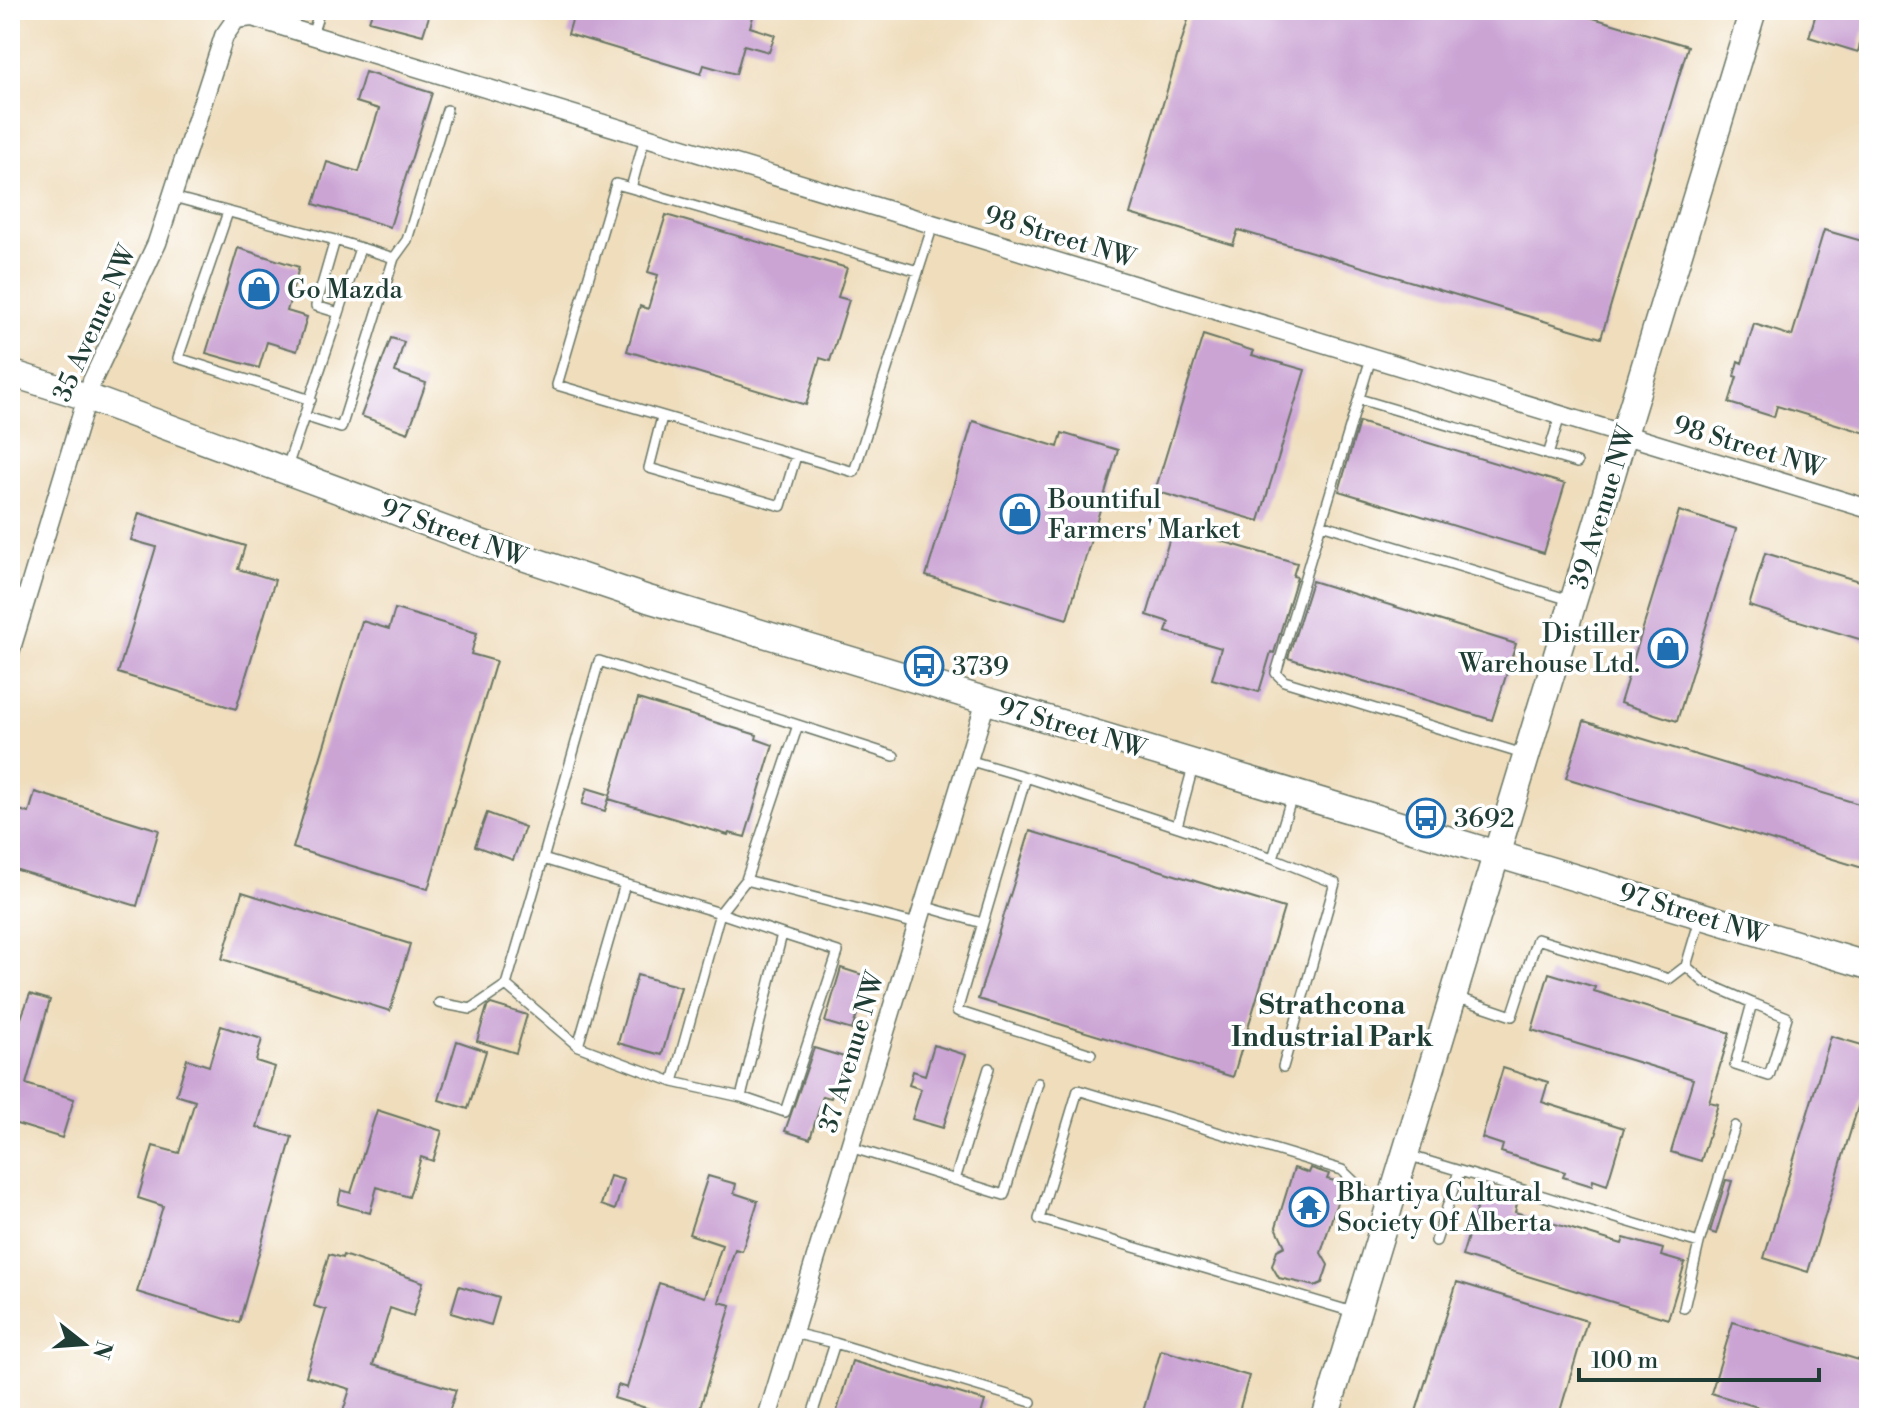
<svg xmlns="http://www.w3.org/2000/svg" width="1879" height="1428" viewBox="0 0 1879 1428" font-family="'Libre Bodoni',serif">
<rect width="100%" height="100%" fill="#fff"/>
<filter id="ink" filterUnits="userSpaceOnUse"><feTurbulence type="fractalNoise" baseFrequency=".0125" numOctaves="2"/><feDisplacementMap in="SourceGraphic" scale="16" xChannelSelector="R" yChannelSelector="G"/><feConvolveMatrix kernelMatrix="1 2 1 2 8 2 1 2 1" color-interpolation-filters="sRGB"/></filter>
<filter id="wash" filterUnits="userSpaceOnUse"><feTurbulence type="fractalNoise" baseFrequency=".006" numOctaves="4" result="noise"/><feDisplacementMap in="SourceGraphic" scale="32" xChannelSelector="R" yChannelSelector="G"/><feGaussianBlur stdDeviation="1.8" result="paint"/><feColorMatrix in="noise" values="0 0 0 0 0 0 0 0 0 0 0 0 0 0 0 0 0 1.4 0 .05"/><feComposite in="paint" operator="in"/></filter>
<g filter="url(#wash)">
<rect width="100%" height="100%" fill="#efddbc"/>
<g id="blocks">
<path fill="#cba4d4" d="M 373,10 L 431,10 L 423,35 L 369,21 Z
M 575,10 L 755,10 L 750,27 L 775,35 L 769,52 L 744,45 L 736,74 L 704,65 L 701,74 L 568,34 Z
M 1191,10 L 1566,10 L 1688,46 L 1601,338 L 1238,230 L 1233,245 L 1130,214 Z
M 1817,10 L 1869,10 L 1858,52 L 1809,37 Z
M 365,72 L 432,93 L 390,227 L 314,204 L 327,162 L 359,172 L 379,109 L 356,102 Z
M 666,215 L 847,268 L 838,297 L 849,300 L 830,361 L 820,358 L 806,405 L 627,351 L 640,306 L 648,309 L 658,275 L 648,272 Z
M 1824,230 L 1869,243 L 1869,434 L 1777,406 L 1774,417 L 1729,403 L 1737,377 L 1734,376 L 1738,361 L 1742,363 L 1754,324 L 1792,336 Z
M 238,248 L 299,267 L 287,311 L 307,317 L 297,351 L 267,342 L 259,368 L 206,353 Z
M 1203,335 L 1254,351 L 1252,355 L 1305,370 L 1259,521 L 1155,491 Z
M 391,338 L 404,342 L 395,372 L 426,383 L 408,433 L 361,416 Z
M 973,421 L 1058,447 L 1062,433 L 1118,450 L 1067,619 L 926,576 Z
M 1359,422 L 1565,484 L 1544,553 L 1339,491 Z
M 1679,511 L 1736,529 L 1677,721 L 1620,703 Z
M 139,513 L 245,546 L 238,569 L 275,580 L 236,709 L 118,673 L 156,547 L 131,540 Z
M 1173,527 L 1297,563 L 1293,576 L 1297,577 L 1274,653 L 1271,652 L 1259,692 L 1212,679 L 1221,648 L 1166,632 L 1169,622 L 1147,615 Z
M 1765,553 L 1869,584 L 1869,642 L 1749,606 Z
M 1312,581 L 1516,644 L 1492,720 L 1288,658 Z
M 395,609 L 477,633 L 471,654 L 496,661 L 428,889 L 293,848 L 362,621 L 389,629 Z
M 638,699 L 757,735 L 756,739 L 773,745 L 745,837 L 729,833 L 728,835 L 609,799 Z
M 1584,721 L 1869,807 L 1869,870 L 1566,778 Z
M 587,788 L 610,795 L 605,811 L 582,804 Z
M 35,792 L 159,830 L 137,906 L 11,868 L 17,851 L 10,849 L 10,807 L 29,813 Z
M 487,813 L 525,827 L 513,860 L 475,846 Z
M 1030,831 L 1284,908 L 1233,1077 L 978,999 Z
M 242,892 L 410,944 L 390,1011 L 222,959 Z
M 841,968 L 869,977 L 852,1030 L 825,1022 Z
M 1549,973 L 1595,987 L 1594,991 L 1730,1033 L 1709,1102 L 1718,1104 L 1701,1161 L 1671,1152 L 1693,1079 L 1532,1030 Z
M 637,975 L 681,987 L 662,1055 L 618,1043 Z
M 30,994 L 50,1000 L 26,1084 L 74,1099 L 62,1138 L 10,1122 L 10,1027 L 17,1029 Z
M 491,1004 L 527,1015 L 516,1053 L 477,1041 L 487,1007 Z
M 221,1026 L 262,1039 L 256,1061 L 275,1067 L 257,1127 L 292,1137 L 239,1323 L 137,1292 L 163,1206 L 138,1198 L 153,1146 L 179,1153 L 195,1101 L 176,1095 L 187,1059 L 209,1066 Z
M 1831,1036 L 1869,1047 L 1869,1070 L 1808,1272 L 1764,1258 Z
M 457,1041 L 486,1051 L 468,1109 L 439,1100 Z
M 934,1045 L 966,1055 L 943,1128 L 912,1119 L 921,1089 L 909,1085 L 913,1071 L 925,1075 Z
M 814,1048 L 844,1057 L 831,1098 L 823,1096 L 810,1139 L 785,1131 Z
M 1503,1068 L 1548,1082 L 1542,1102 L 1624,1128 L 1607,1185 L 1593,1180 L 1592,1186 L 1563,1177 L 1565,1172 L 1501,1152 L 1503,1145 L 1482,1138 Z
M 377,1110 L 442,1131 L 433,1161 L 421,1157 L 409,1197 L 377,1187 L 370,1213 L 338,1204 L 341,1190 L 351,1193 Z
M 1294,1168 L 1309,1173 L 1311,1168 L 1329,1174 L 1327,1179 L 1343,1183 L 1321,1253 L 1328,1265 L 1322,1283 L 1315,1286 L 1279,1278 L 1272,1266 L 1277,1250 L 1285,1246 L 1276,1227 Z
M 610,1176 L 624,1180 L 615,1210 L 601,1205 Z
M 708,1176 L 736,1184 L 734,1193 L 758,1201 L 742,1251 L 735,1249 L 719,1302 L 731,1305 L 697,1418 L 678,1418 L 614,1398 L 618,1385 L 627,1388 L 659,1283 L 705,1297 L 722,1245 L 689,1234 Z
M 1726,1180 L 1732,1181 L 1716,1234 L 1710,1232 Z
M 1481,1193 L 1517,1204 L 1515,1212 L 1622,1244 L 1624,1238 L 1663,1249 L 1661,1256 L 1685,1263 L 1668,1319 L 1462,1256 Z
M 329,1254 L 342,1258 L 343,1255 L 423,1282 L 413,1316 L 390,1308 L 373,1365 L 456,1390 L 447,1418 L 341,1418 L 350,1389 L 306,1376 L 326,1310 L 314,1306 Z
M 1457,1282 L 1587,1321 L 1558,1418 L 1414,1418 Z
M 459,1286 L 499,1298 L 491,1325 L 451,1313 Z
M 1733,1322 L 1869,1363 L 1869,1418 L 1794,1418 L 1711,1393 Z
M 1161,1350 L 1249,1376 L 1237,1418 L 1151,1418 L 1142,1415 Z
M 852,1361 L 985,1401 L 980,1418 L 835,1418 Z"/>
</g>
</g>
<g filter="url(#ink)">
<use href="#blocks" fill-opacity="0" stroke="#687564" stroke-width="2"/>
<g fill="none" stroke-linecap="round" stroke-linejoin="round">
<g stroke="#687564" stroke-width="12">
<path id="lane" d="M 312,35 L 320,10
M 645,137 L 631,188 L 616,184 L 557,385 L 854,472 L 933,225
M 631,188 L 918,271
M 173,197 L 335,240
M 228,212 L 178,358 L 311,400
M 394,258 L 407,240 L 447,110
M 339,313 L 360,248
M 1371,358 L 1276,673 L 1284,681 L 1523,754
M 1359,399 L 1577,463
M 662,417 L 649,468 L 781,506 L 796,456
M 1548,455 L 1560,416
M 287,467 L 339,313 L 316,306 L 335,240 L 394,258 L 341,428 L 304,416
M 1321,524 L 1570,600
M 798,725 L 746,880 L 720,913 L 543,859 L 599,661 L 894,756
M 968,760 L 1026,777
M 1177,826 L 1193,767
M 543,859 L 506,985 L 578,1046
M 746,880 L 917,924
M 625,884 L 578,1046 L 673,1082 L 741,1097 L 785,1112 L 838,952 L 782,934 L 741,1097
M 923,906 L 982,923
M 1686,966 L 1704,982 L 1752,1003 L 1735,1065 L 1769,1076 L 1787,1017 L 1752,1003
M 1456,997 L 1512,1016 L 1537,939 L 1669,979 L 1686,966 L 1700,919
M 439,1003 L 471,1009 L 506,985
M 1091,1054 L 957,1011 L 1026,777 L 1273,858
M 1283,1067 L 1335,883 L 1273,858 L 1292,796
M 673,1082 L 720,913 L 782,934
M 850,1147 L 1004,1195 L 1038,1083
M 1407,1155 L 1699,1243
M 955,1180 L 989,1068
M 1436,1241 L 1459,1171
M 1684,1308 L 1699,1243 L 1735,1126
M 1353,1312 L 1039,1219 L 1078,1090 L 1342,1170 L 1367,1194 L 1387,1200
M 793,1333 L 835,1343 L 811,1418
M 835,1343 L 1031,1402
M 1099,1418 L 1100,1418"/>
</g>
<g stroke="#687564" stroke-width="21">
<path id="street" d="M 10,652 L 92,381 L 157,243 L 224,36 L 236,19 L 252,17 L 1869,509
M 10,1418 L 12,1418
M 767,1418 L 986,701"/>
</g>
<g stroke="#687564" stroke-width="29">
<path id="secondary" d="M 10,373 L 87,397 L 481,543 L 648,599 L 1869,966
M 1325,1418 L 1753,10"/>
</g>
<use href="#lane" stroke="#fff" stroke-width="9"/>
<use href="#street" stroke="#fff" stroke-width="18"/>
<use href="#secondary" stroke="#fff" stroke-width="26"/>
</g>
</g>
<defs>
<g id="shop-ring" transform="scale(2)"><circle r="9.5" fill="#fff" stroke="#1f6fb2" stroke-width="1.5"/><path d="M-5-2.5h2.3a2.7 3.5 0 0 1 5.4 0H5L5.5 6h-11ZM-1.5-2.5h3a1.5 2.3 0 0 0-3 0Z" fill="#1f6fb2"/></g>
<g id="bus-ring" transform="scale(2)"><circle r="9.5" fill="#fff" stroke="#1f6fb2" stroke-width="1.5"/><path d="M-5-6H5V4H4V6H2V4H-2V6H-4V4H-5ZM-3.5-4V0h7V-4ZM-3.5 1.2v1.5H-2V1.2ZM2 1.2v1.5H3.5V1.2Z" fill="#1f6fb2"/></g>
<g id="temple-ring" transform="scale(2)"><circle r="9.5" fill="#fff" stroke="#1f6fb2" stroke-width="1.5"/><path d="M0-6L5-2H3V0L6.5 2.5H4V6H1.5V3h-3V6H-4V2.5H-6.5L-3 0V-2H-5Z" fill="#1f6fb2"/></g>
</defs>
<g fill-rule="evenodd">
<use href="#shop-ring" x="259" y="289"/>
<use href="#shop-ring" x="1020" y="514"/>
<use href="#shop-ring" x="1668" y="648"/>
<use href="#bus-ring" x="924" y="666"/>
<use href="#bus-ring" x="1426" y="818"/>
<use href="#temple-ring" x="1309" y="1207"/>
</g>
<g text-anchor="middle" stroke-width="7" stroke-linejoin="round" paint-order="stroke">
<g font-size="26" fill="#1f3d34" stroke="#fff">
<text transform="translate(1060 236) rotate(17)" y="9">98 Street NW</text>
<text transform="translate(94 323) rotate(-66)" y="9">35 Avenue NW</text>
<text transform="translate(1749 446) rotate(17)" y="9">98 Street NW</text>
<text transform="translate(1602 507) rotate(-73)" y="9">39 Avenue NW</text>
<text transform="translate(454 532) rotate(20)" y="9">97 Street NW</text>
<text transform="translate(1072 727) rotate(17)" y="9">97 Street NW</text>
<text transform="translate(1693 913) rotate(17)" y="9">97 Street NW</text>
<text transform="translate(851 1052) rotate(-73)" y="9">37 Avenue NW</text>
</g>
<g font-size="26" fill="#1f3d34" stroke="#fff" text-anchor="start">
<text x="287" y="298">Go Mazda</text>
<text x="1048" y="508">Bountiful<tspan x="1048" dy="30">Farmers' Market</tspan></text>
<text x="1640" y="642" text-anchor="end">Distiller<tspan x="1640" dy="30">Warehouse Ltd.</tspan></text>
<text x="952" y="675">3739</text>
<text x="1454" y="827">3692</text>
<text x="1337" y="1201">Bhartiya Cultural<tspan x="1337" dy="30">Society Of Alberta</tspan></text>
</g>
<g font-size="28" font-weight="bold" fill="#1f3d34" stroke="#fff">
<text x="1332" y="1014">Strathcona<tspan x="1332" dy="32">Industrial Park</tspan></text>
</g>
</g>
<rect width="1879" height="1428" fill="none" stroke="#fff" stroke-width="40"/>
<g transform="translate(84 1344) rotate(107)" stroke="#ffffff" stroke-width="6" paint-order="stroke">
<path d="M0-6L14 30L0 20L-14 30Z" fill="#1f3d34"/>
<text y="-12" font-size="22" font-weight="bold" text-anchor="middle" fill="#1f3d34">N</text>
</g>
<path d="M1579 1368v12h240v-12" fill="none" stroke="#1f3d34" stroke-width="4"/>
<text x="1591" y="1368" font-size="24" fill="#1f3d34" stroke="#ffffff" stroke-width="6" paint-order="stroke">100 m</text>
</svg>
